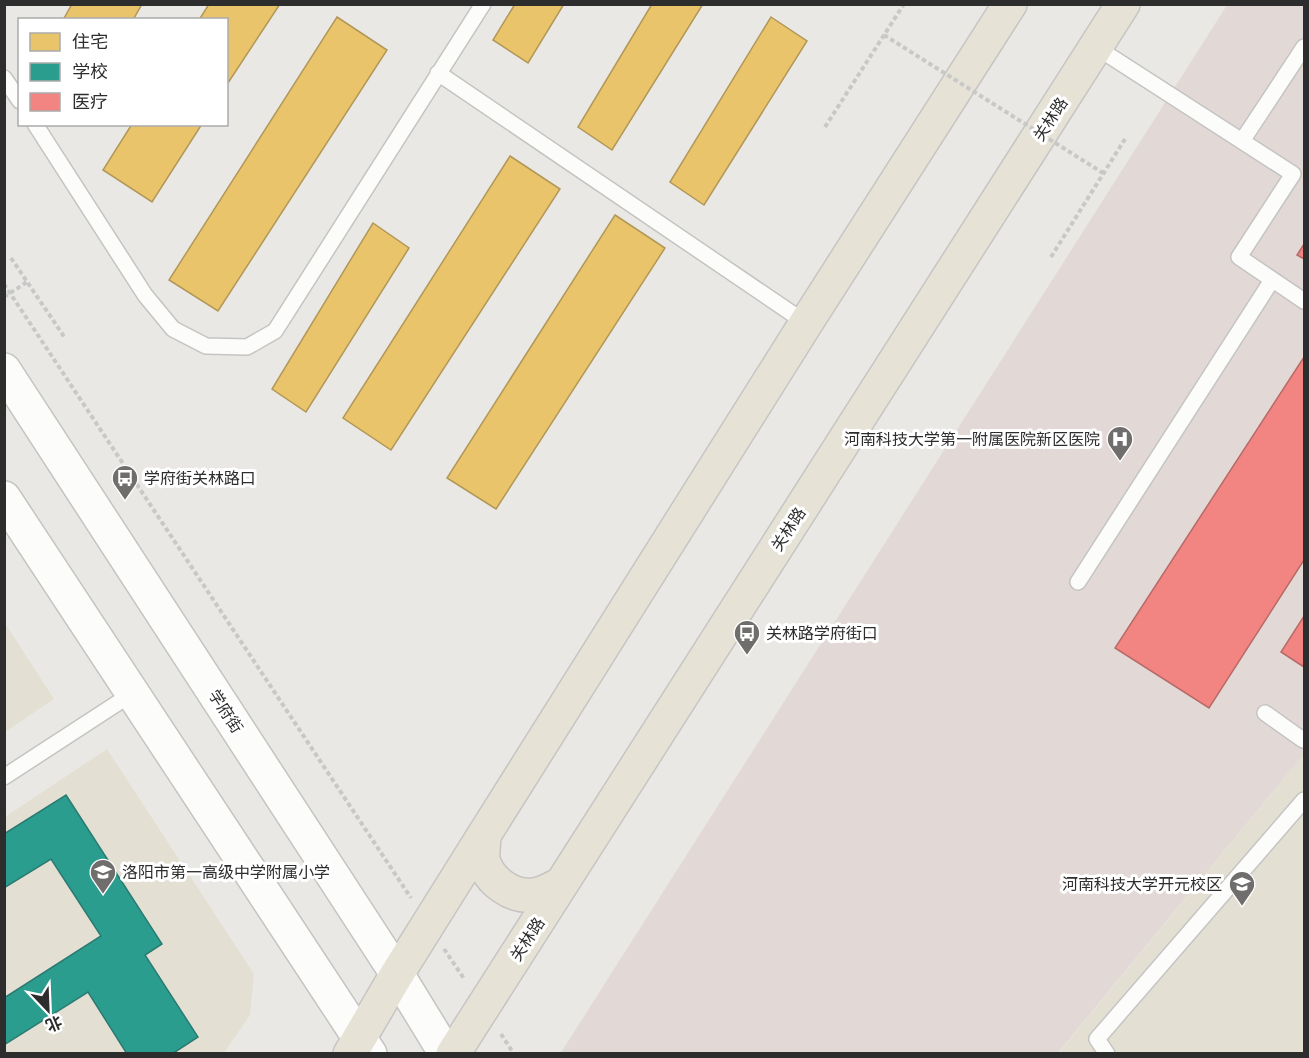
<svg xmlns="http://www.w3.org/2000/svg" width="1309" height="1058" viewBox="0 0 1309 1058" font-family="Figtree,'Noto Sans SC',sans-serif">
<rect width="100%" height="100%" fill="#eae8e4"/>
<path fill="#e3e0d3" d="M 5,623 L 54,699 L 5,732 L 4,732 Z
M 107,749 L 254,974 L 250,1015 L 224,1053 L 5,1054 L 5,817 Z
M 1304,756 L 1304,1053 L 1058,1054 L 1299,760 Z"/>
<path fill="#e2d9d6" d="M 1227,5 L 1304,5 L 1304,756 L 1299,760 L 1058,1053 L 560,1054 Z"/>
<path fill="#e9c46a" stroke="#b19758" stroke-width="1.5" d="M 72,4 L 142,4 L 133,20 L 63,20 Z
M 209,4 L 280,4 L 226,86 L 226,20 L 199,20 Z
M 515,4 L 564,4 L 528,63 L 493,40 Z
M 652,4 L 703,4 L 612,150 L 578,127 Z
M 337,17 L 387,50 L 218,311 L 169,280 Z
M 771,17 L 807,41 L 704,205 L 670,182 Z
M 132,124 L 202,124 L 152,202 L 103,170 Z
M 510,156 L 560,189 L 391,450 L 343,418 Z
M 615,215 L 665,248 L 496,509 L 447,478 Z
M 373,223 L 409,248 L 306,412 L 272,389 Z"/>
<path fill="#2a9d8f" stroke="#2b7b72" stroke-width="1.5" d="M 66,795 L 162,944 L 145,955 L 198,1037 L 172,1054 L 127,1054 L 88,992 L 4,1045 L 4,998 L 101,936 L 51,859 L 4,888 L 4,834 Z"/>
<path fill="#f28482" stroke="#b76a68" stroke-width="1.5" d="M 1304,244 L 1304,259 L 1297,255 Z
M 1304,357 L 1304,560 L 1209,708 L 1115,648 Z
M 1304,616 L 1304,667 L 1281,652 Z"/>
<g fill="none" stroke-linecap="round" stroke-linejoin="round">
<g stroke="#c4c4c3" stroke-width="18">
<path id="service" d="M 1096,47 L 1293,174 L 1239,257 L 1304,301
M 438,73 L 806,323
M 4,78 L 20,101
M 35,124 L 145,295 L 173,329 L 206,346 L 247,347 L 275,331 L 483,4
M 1242,141 L 1304,47
M 1078,582 L 1272,280
M 1265,713 L 1303,740 L 1304,738
M 4,777 L 133,693
M 1107,1054 L 1097,1039 L 1304,800"/>
</g>
<g stroke="#c4c4c3" stroke-width="36">
<path id="secondary" d="M 4,370 L 397,974 L 446,1054
M 4,498 L 370,1054"/>
</g>
<g stroke="#c6c5c3" stroke-width="36">
<path id="primary" d="M 484,835 C 484,843 482,852 483,860 C 489,881 512,898 534,895 C 543,894 553,888 561,884
M 350,1054 L 397,974 L 484,835 L 806,323 L 1010,4
M 453,1054 L 1123,4"/>
</g>
<path stroke="#c8c8c8" stroke-width="4" stroke-dasharray="4.5 3" stroke-linecap="butt" d="M 825,127 L 904,4
M 1051,257 L 1125,139
M 11,258 L 65,338
M 4,284 L 411,898
M 444,949 L 465,980
M 501,1034 L 514,1054"/>
<use href="#service" stroke="#fcfcfb" stroke-width="15"/>
<use href="#secondary" stroke="#fcfcfb" stroke-width="33"/>
<use href="#primary" stroke="#e6e3d6" stroke-width="33"/>
<path stroke="#c8c8c8" stroke-width="4" stroke-dasharray="4.5 3" stroke-linecap="butt" d="M 884,35 L 1103,173
M 4,297 L 27,282"/>
</g>
<defs>
<g id="hospital-pin" transform="scale(1.35)"><path d="M0 17L-7.5 6A9.5 9.5 0 1 1 7.5 6Z" fill="#6f6e6d" stroke="#fff"/><path d="M-5-5h3v3.5h4V-5h3V5h-3V1.5h-4V5h-3Z" fill="#fff"/></g>
<g id="bus-pin" transform="scale(1.35)"><path d="M0 17L-7.5 6A9.5 9.5 0 1 1 7.5 6Z" fill="#6f6e6d" stroke="#fff"/><path d="M-5-6H5V4H4V6H2V4H-2V6H-4V4H-5ZM-3.5-4V0h7V-4ZM-3.5 1.2v1.5H-2V1.2ZM2 1.2v1.5H3.5V1.2Z" fill="#fff"/></g>
<g id="school-pin" transform="scale(1.35)"><path d="M0 17L-7.5 6A9.5 9.5 0 1 1 7.5 6Z" fill="#6f6e6d" stroke="#fff"/><path d="M0-5L7-2L0 1L-7-2ZM-4 1L0 2.5L4 1V4Q0 6-4 4Z" fill="#fff"/></g>
<g id="university-pin" transform="scale(1.35)"><path d="M0 17L-7.5 6A9.5 9.5 0 1 1 7.5 6Z" fill="#6f6e6d" stroke="#fff"/><path d="M0-5L7-2L0 1L-7-2ZM-4 1L0 2.5L4 1V4Q0 6-4 4Z" fill="#fff"/></g>
</defs>
<g fill-rule="evenodd">
<use href="#hospital-pin" x="1120" y="439"/>
<use href="#bus-pin" x="125" y="478"/>
<use href="#bus-pin" x="747" y="633"/>
<use href="#school-pin" x="103" y="872"/>
<use href="#university-pin" x="1242" y="884"/>
</g>
<g text-anchor="middle" stroke-width="6" stroke-linejoin="round" paint-order="stroke">
<g font-size="16" fill="#2d2d2d" stroke="#fff">
<text transform="translate(1050 119) rotate(-57)" y="6">关林路</text>
<text transform="translate(788 529) rotate(-57)" y="6">关林路</text>
<text transform="translate(226 711) rotate(57)" y="6">学府街</text>
<text transform="translate(527 939) rotate(-57)" y="6">关林路</text>
</g>
<g font-size="16" fill="#2d2d2d" stroke="#fff" text-anchor="start">
<text x="1100" y="445" text-anchor="end">河南科技大学第一附属医院新区医院</text>
<text x="144" y="484">学府街关林路口</text>
<text x="766" y="639">关林路学府街口</text>
<text x="122" y="878">洛阳市第一高级中学附属小学</text>
<text x="1222" y="890" text-anchor="end">河南科技大学开元校区</text>
</g>
</g>
<rect width="1309" height="1058" fill="none" stroke="#2d2d2d" stroke-width="12"/>
<rect x="18" y="18" width="210" height="108" fill="#ffffff" stroke="#ababab" stroke-width="1.5"/>
<rect x="30" y="33" width="30" height="18" fill="#e9c46a" stroke="#ababab" stroke-width="1.5"/>
<text x="72" y="48" font-size="18" fill="#2d2d2d">住宅</text>
<rect x="30" y="63" width="30" height="18" fill="#2a9d8f" stroke="#ababab" stroke-width="1.5"/>
<text x="72" y="78" font-size="18" fill="#2d2d2d">学校</text>
<rect x="30" y="93" width="30" height="18" fill="#f28482" stroke="#ababab" stroke-width="1.5"/>
<text x="72" y="108" font-size="18" fill="#2d2d2d">医疗</text>
<g transform="translate(48 1010) rotate(157)" stroke="#ffffff" stroke-width="4.5" paint-order="stroke">
<path d="M0-4.5L10 22L0 15L-10 22Z" fill="#2d2d2d"/>
<text y="-9" font-size="16" font-weight="bold" text-anchor="middle" fill="#2d2d2d">北</text>
</g>
</svg>
